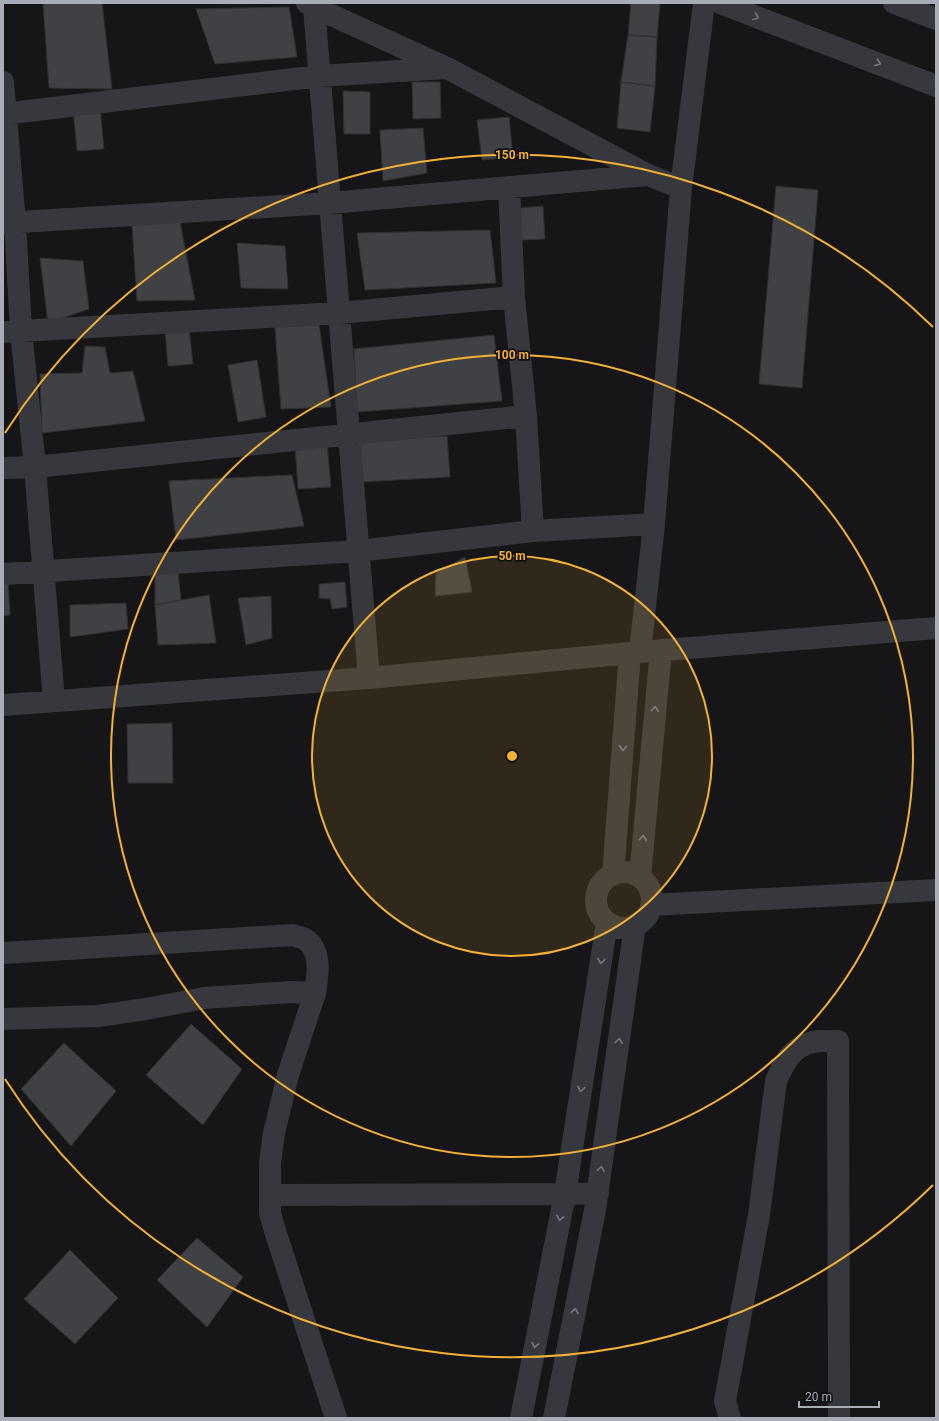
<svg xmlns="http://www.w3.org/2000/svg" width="939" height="1421" viewBox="0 0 939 1421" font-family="Roboto,sans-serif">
<rect width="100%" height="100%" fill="#161618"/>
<path fill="#404145" stroke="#303034" d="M 43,3 L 102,3 L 112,89 L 49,88 Z
M 631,3 L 660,3 L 657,37 L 628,35 Z
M 289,7 L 297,57 L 215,64 L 196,9 Z
M 628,35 L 657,37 L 655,86 L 621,82 Z
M 412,82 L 440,82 L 441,118 L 413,119 Z
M 621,82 L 655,86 L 650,132 L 617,128 Z
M 343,91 L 370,92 L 370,134 L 344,134 Z
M 100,106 L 104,149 L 77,151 L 73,108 Z
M 509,117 L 513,157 L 482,160 L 477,120 Z
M 423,128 L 427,173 L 383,181 L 380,130 Z
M 776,186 L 818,190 L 802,388 L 759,384 Z
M 543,206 L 545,239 L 522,240 L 520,208 Z
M 180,222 L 195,300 L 137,301 L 132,225 Z
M 490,230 L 496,283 L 365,290 L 357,233 Z
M 237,243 L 285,246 L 288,289 L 241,288 Z
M 40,258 L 83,261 L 89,309 L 48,323 Z
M 319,325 L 331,407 L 281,409 L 275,327 Z
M 189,328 L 193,364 L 168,366 L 165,330 Z
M 494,335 L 502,401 L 357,412 L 354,349 Z
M 85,346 L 105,347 L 110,373 L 133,371 L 145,421 L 42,433 L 40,374 L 82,373 Z
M 257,360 L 266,417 L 238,422 L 228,365 Z
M 447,436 L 450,477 L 360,482 L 357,441 Z
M 327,443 L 331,487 L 298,489 L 295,445 Z
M 292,475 L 304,526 L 176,540 L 169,481 Z
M 465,557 L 472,592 L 435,596 L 436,573 Z
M 178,572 L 181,600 L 155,605 L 155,573 Z
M 8,580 L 10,615 L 3,616 L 3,581 Z
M 345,582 L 347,607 L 332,609 L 330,599 L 319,598 L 319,584 Z
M 209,595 L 216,643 L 158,645 L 155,605 Z
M 271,596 L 272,638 L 246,645 L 238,598 Z
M 126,603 L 128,629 L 70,637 L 70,605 Z
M 172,723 L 173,783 L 128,783 L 127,724 Z
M 191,1024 L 242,1069 L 203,1125 L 146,1075 Z
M 64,1043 L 116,1091 L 71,1146 L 21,1089 Z
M 197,1238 L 243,1277 L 207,1327 L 157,1280 Z
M 70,1250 L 118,1298 L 75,1344 L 24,1299 Z"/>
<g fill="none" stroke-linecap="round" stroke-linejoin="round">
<path stroke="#37383d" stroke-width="22" d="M 307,3 L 314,7 L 447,68 L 648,175 L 681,188
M 720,3 L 936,86
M 894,3 L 936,19
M 314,7 L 369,678
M 3,82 L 15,222 L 21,331 L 35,467 L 54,701
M 3,114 L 319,76 L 447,68
M 509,187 L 514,297 L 526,416 L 533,531
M 3,223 L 330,203 L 648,175
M 3,332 L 339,313 L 514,297
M 3,468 L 35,467 L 526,416
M 3,574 L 358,551 L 533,531 L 654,524
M 640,652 L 654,524 L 681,188 L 704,3
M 3,705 L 369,678 L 640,652 L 936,628
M596 900a28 28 0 1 1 56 0a28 28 0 1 1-56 0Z
M 613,875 L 630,653
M 640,877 L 661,650
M 651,905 L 936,890
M 3,953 L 293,935 C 297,937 302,937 305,939 C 322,950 318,976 315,993
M 3,1019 L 98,1016 L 146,1009 L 204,998 L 291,992 L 315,993 L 288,1075 L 274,1133 L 270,1163 L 270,1213 L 276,1234 L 336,1418
M 271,1195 L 565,1194 L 598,1193
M 521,1418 L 565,1194 L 607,922
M 554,1418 L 595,1210 L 635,925
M 730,1418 L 725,1401 L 759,1215 L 776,1081 C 784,1063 791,1047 813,1042 C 821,1040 830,1042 838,1041 L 839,1418"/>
</g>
<defs><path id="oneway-chevron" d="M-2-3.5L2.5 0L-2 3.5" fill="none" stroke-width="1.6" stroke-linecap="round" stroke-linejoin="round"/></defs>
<g stroke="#757881">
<use href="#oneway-chevron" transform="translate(756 17) rotate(21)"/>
<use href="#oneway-chevron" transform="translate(878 63) rotate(21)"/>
<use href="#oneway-chevron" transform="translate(655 709) rotate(-85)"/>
<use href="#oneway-chevron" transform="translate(623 748) rotate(94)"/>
<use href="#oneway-chevron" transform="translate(643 838) rotate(-85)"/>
<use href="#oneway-chevron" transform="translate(601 961) rotate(99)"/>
<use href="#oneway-chevron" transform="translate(619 1041) rotate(-82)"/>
<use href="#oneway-chevron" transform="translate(581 1089) rotate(99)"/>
<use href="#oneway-chevron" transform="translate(601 1169) rotate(-82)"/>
<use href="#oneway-chevron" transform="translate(560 1218) rotate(101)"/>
<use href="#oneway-chevron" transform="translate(575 1311) rotate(-79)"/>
<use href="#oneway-chevron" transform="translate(535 1345) rotate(101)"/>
</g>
<circle cx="512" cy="756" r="200" fill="#f2b134" fill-opacity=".12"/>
<g fill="none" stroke="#f2b134" stroke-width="2">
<circle cx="512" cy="756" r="200"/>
<circle cx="512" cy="756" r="401"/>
<path d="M933 1185A601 601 0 0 1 5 1079M5 433A601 601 0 0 1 933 327"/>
</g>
<circle cx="512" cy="756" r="6" fill="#f2b134" stroke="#111113" stroke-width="2"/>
<g font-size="12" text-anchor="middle" font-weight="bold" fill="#f2b134" stroke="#111113" stroke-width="3.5" stroke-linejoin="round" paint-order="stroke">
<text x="512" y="159">150 m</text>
<text x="512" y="359">100 m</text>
<text x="512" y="560">50 m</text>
</g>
<rect width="939" height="1421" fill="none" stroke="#a8adb8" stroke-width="8"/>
<path d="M799 1401v6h80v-6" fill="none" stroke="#a8adb8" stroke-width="2"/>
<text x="805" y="1401" font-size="12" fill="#a8adb8" stroke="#111113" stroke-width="3" paint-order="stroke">20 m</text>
</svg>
